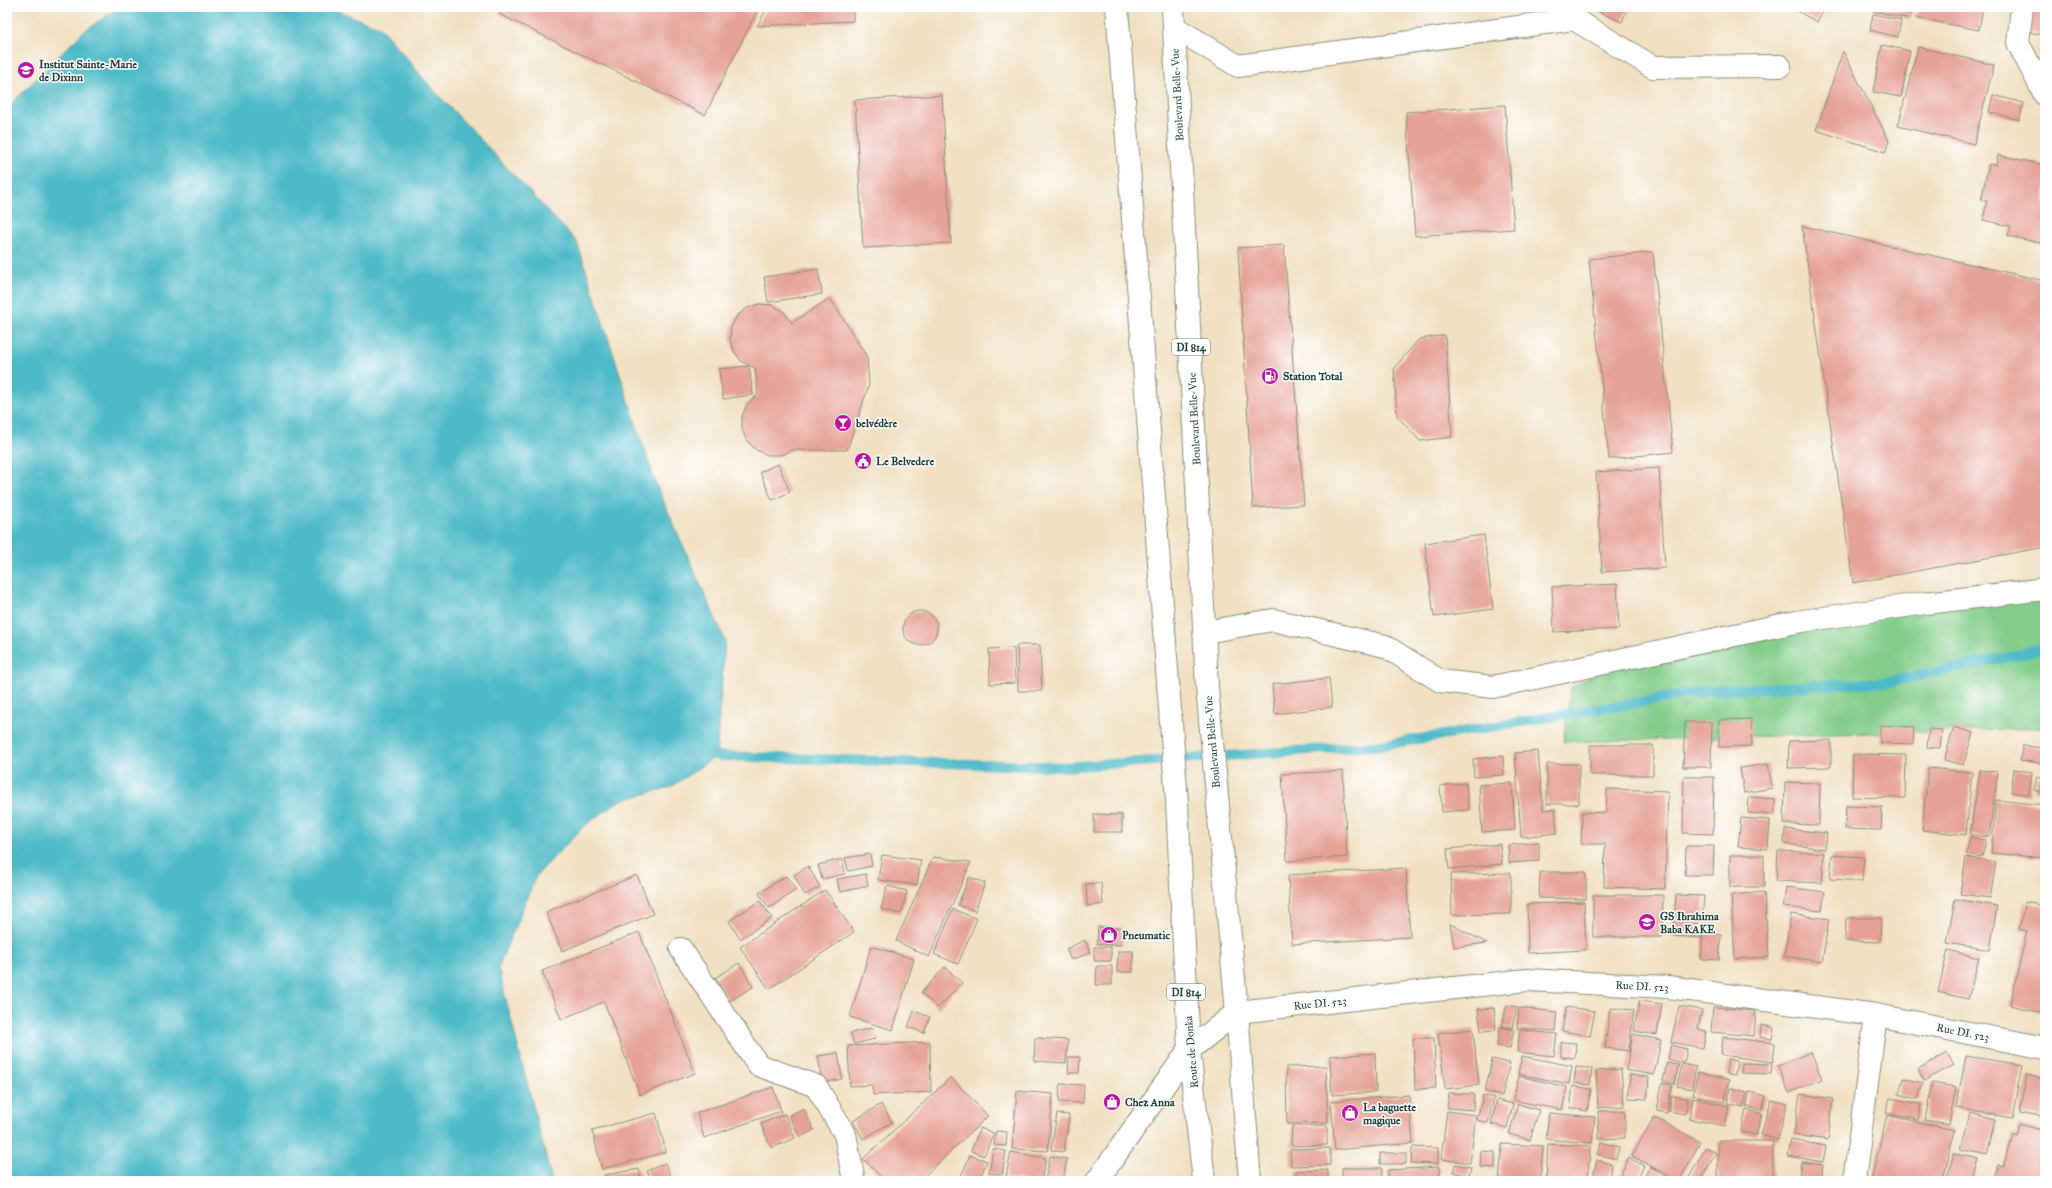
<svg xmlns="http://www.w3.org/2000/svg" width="2052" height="1188" viewBox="0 0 2052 1188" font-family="'IM FELL Great Primer',serif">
<rect width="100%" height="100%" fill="#fff"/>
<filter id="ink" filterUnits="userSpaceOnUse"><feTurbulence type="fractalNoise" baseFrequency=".025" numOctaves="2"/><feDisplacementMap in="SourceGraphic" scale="8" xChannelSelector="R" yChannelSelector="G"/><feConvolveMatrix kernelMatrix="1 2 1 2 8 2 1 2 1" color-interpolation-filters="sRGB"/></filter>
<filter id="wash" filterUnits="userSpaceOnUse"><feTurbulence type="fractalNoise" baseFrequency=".012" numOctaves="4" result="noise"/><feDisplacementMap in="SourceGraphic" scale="16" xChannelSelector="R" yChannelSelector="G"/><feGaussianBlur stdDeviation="0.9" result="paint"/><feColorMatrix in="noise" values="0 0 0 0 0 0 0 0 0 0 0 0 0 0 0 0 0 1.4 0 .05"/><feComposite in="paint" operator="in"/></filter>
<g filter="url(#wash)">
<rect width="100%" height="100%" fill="#f1e0c1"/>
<path fill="#83cd8a" stroke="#51855f" d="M 2045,589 L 2045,728 L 1563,742 L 1571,688 L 1639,649 Z"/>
<path fill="#4cb9c7" stroke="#367b7e" d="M 120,7 L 327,7 L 380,27 L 430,86 L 577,242 L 655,482 L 725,640 L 716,756 L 671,787 L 619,801 L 583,827 L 536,876 L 498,968 L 552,1181 L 7,1181 L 7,108 L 83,32 Z"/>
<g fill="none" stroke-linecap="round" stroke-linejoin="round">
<path stroke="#4cb9c7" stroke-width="10" d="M 716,756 L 1065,767 L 1383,745 L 1706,691 L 1889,682 L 2045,649"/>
</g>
<g id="blocks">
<path fill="#e6a297" d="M 502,7 L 759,7 L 705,115 L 499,14 Z
M 768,7 L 853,7 L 853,21 L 757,26 Z
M 1587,7 L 1628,7 L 1622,22 Z
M 1790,7 L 1825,7 L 1817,22 Z
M 1874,7 L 1913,7 L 1910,19 L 1873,11 Z
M 1918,7 L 1983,7 L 1979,30 L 1916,18 Z
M 2031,7 L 2045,7 L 2045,35 L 2027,32 Z
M 1873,14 L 1901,20 L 1898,37 L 1870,30 Z
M 1882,45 L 1910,51 L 1901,97 L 1873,92 Z
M 1918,47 L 1994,65 L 1974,144 L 1898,126 Z
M 1843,51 L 1889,141 L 1885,152 L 1816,130 Z
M 942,95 L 951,243 L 863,248 L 855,100 Z
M 1993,95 L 2024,103 L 2019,120 L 1989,112 Z
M 1505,105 L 1514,229 L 1415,236 L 1406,112 Z
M 1998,155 L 2045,165 L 2045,244 L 2008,236 L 2011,226 L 1983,220 L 1987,201 L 1981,200 L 1989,164 L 1996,165 Z
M 1802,226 L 2045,281 L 2045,547 L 1853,583 Z
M 1284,245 L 1304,505 L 1253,508 L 1238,248 Z
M 1653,252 L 1673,452 L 1609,459 L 1589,259 Z
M 818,269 L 822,294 L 768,302 L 764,277 Z
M 830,298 L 867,357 L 869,385 L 847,450 L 792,450 L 781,455 L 768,455 L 756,450 L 747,441 L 742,429 L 742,416 L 747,404 L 758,394 L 755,368 L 741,361 L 734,351 L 730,339 L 731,327 L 737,316 L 747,308 L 759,304 L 772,305 L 783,311 L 792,323 Z
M 1445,335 L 1452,437 L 1420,441 L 1397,416 L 1394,368 L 1419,339 Z
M 749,366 L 753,395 L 723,399 L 719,369 Z
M 778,464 L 790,492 L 772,500 L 760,472 Z
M 1659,468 L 1665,568 L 1602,572 L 1596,472 Z
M 1484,535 L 1493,609 L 1434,617 L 1425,543 Z
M 1617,584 L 1619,629 L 1554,632 L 1552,587 Z
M903 628a17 17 0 1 1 34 0a17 17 0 1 1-34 0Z
M 1017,645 L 1040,645 L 1042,691 L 1018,691 Z
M 1014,648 L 1015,683 L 990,684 L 989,649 Z
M 1329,678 L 1332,707 L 1275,714 L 1272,684 Z
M 1751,719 L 1752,746 L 1719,747 L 1719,720 Z
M 1685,722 L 1712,722 L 1711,767 L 1683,767 Z
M 1880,725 L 1914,727 L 1913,744 L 1880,743 Z
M 1954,727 L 1973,733 L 1963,765 L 1944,760 Z
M 1929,729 L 1942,730 L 1940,748 L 1927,747 Z
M 1831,740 L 1831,767 L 1788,768 L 1789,741 Z
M 1590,745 L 1653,745 L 1653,775 L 1590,775 Z
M 2023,745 L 2045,749 L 2045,764 L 2020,760 Z
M 1538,751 L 1543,810 L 1555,809 L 1557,833 L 1521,837 L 1515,753 Z
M 1853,754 L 1906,755 L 1905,798 L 1852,797 Z
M 1503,756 L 1504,775 L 1474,777 L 1473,759 Z
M 1547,764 L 1579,764 L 1579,804 L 1547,804 Z
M 1768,764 L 1772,788 L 1744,793 L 1740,768 Z
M 1928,768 L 1972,772 L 1966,835 L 1922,830 Z
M 2014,769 L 2032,772 L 2029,795 L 2011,792 Z
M 1980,770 L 1998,772 L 1989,837 L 1970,835 Z
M 1343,771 L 1347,857 L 1287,861 L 1282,774 Z
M 2037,776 L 2045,778 L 2045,793 L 2034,790 Z
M 1684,777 L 1714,777 L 1713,834 L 1683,833 Z
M 1785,782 L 1820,783 L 1819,825 L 1784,824 Z
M 1466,783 L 1469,810 L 1442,812 L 1440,786 Z
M 1512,783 L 1515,830 L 1482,832 L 1479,785 Z
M 1607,789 L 1668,791 L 1665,889 L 1604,887 L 1605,844 L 1581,844 L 1582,812 L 1606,813 Z
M 1749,797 L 1775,799 L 1774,815 L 1748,813 Z
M 1996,800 L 2045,805 L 2045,858 L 1991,853 Z
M 1846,806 L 1882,807 L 1881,830 L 1845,829 Z
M 1094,814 L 1122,815 L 1122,832 L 1094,832 Z
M 1741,818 L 1770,820 L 1768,849 L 1738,847 Z
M 1785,829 L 1827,833 L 1825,849 L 1784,844 Z
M 1970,837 L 1986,840 L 1982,857 L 1966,854 Z
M 1539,842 L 1539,861 L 1509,863 L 1508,845 Z
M 1500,844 L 1502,864 L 1449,869 L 1447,849 Z
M 1686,846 L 1714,846 L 1713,875 L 1685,875 Z
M 1778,851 L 1824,853 L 1822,883 L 1776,881 Z
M 870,854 L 872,866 L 848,871 L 845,858 Z
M 882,855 L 921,860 L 917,885 L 878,880 Z
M 1730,855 L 1764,855 L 1764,887 L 1730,887 Z
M 1832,855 L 1864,857 L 1862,881 L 1830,879 Z
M 933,857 L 971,862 L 929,957 L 896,941 Z
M 1966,857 L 1996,862 L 1990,898 L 1960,894 Z
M 842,859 L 845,874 L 822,879 L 818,865 Z
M 808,866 L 820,887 L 805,895 L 794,875 Z
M 1406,868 L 1410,937 L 1292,944 L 1288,875 Z
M 1540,872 L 1586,872 L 1586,899 L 1539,898 Z
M 1511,873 L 1511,914 L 1452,915 L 1451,874 Z
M 866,874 L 868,886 L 840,892 L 837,879 Z
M 637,875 L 653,914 L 562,951 L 546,912 Z
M 786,876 L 796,890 L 769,908 L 759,893 Z
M 969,877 L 985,883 L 975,911 L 958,905 Z
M 1101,883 L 1103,904 L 1087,906 L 1086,884 Z
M 887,886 L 907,891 L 901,914 L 881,909 Z
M 1786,887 L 1825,892 L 1822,911 L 1783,907 Z
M 825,890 L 854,932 L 769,989 L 740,947 Z
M 1764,892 L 1769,957 L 1735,959 L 1731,895 Z
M 1593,895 L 1663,895 L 1662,937 L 1593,937 Z
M 1676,895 L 1704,896 L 1701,938 L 1673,936 Z
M 1955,899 L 1997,906 L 1990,950 L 1947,943 Z
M 760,901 L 772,918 L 740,939 L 729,921 Z
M 1584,902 L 1586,950 L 1528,953 L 1527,904 Z
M 2025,902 L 2045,906 L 2045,1001 L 2042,1013 L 2010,1005 L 2027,931 L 2019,929 Z
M 953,909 L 977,919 L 958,964 L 934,954 Z
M 1791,914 L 1829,919 L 1822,962 L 1784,956 Z
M 1846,918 L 1881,918 L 1880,942 L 1845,941 Z
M 1450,924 L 1487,943 L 1454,947 Z
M 1098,927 L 1123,928 L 1122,945 L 1097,944 Z
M 639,932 L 695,1073 L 640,1095 L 604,1002 L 561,1019 L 542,971 Z
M 1703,933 L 1721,935 L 1719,960 L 1701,959 Z
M 1085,940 L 1090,953 L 1071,960 L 1066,949 Z
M 871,946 L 914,959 L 893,1030 L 850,1017 Z
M 1094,947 L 1111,947 L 1111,961 L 1094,961 Z
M 1948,950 L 1979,958 L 1968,999 L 1938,992 Z
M 1118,951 L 1133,951 L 1133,972 L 1117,972 Z
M 739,963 L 753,987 L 729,1001 L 715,978 Z
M 1097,966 L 1112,966 L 1112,985 L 1096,985 Z
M 945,967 L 962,983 L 938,1008 L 921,993 Z
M 1639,1001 L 1662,1004 L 1657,1035 L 1634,1031 Z
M 1507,1005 L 1517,1007 L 1512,1028 L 1502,1026 Z
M 1679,1006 L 1702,1010 L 1698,1029 L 1706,1031 L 1703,1048 L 1671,1042 Z
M 1566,1007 L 1595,1011 L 1590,1036 L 1562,1031 Z
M 1713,1007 L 1756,1011 L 1754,1036 L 1711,1032 Z
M 1494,1008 L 1496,1030 L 1481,1031 L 1478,1009 Z
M 1519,1008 L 1557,1012 L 1555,1031 L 1517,1028 Z
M 1610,1008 L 1634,1010 L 1629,1051 L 1605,1048 Z
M 914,1011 L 930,1017 L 924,1033 L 908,1027 Z
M 1761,1025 L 1774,1028 L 1772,1039 L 1760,1037 Z
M 1500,1027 L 1514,1030 L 1510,1048 L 1497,1046 Z
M 872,1028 L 875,1039 L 854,1044 L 851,1033 Z
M 1473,1029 L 1479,1085 L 1445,1089 L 1438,1033 Z
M 1520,1030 L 1557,1034 L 1554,1056 L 1517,1052 Z
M 1633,1034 L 1661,1040 L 1654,1075 L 1626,1070 Z
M 1723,1037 L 1775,1043 L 1773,1062 L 1721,1055 Z
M 1035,1038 L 1068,1040 L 1066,1063 L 1034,1061 Z
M 1413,1038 L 1434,1038 L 1436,1088 L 1415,1089 Z
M 930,1042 L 931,1092 L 873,1095 L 872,1085 L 850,1086 L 848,1046 Z
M 1561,1042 L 1576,1043 L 1575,1058 L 1561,1057 Z
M 1671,1045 L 1687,1049 L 1684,1063 L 1668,1059 Z
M 1811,1052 L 1822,1079 L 1789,1093 L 1778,1066 Z
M 838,1053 L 842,1079 L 822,1083 L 818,1056 Z
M 1375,1053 L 1376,1092 L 1332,1095 L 1330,1056 Z
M 1947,1053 L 1954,1065 L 1924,1081 L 1918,1069 Z
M 1522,1056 L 1572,1066 L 1569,1084 L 1518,1074 Z
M 1966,1056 L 2022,1065 L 2012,1118 L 1956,1108 Z
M 1069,1057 L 1080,1057 L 1079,1073 L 1068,1073 Z
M 1492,1059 L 1510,1063 L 1502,1096 L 1485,1092 Z
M 1728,1059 L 1737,1061 L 1735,1075 L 1726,1074 Z
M 1667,1062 L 1679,1064 L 1674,1084 L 1663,1081 Z
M 1742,1063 L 1772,1064 L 1771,1074 L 1741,1073 Z
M 1682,1064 L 1696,1067 L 1692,1089 L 1677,1086 Z
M 1326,1066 L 1328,1123 L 1287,1124 L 1286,1067 Z
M 1576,1067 L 1592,1068 L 1590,1085 L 1574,1083 Z
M 1621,1069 L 1624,1106 L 1598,1108 L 1596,1071 Z
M 1698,1072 L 1729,1080 L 1724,1102 L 1693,1095 Z
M 1630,1075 L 1649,1077 L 1647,1099 L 1628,1098 Z
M 2027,1075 L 2045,1079 L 2045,1099 L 2041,1116 L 2019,1112 Z
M 1519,1076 L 1567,1087 L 1562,1110 L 1513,1100 Z
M 951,1077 L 988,1116 L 919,1181 L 885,1181 L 863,1159 Z
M 1903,1078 L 1923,1083 L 1918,1099 L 1899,1094 Z
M 1662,1083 L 1672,1085 L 1667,1113 L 1657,1111 Z
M 1932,1083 L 1956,1087 L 1949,1124 L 1925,1120 Z
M 1060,1084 L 1084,1085 L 1083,1103 L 1059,1102 Z
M 1573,1086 L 1591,1089 L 1587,1111 L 1570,1108 Z
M 773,1087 L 781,1111 L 704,1138 L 697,1113 Z
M 1730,1088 L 1747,1092 L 1743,1107 L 1727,1103 Z
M 1017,1091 L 1053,1094 L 1048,1151 L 1012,1149 Z
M 1749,1092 L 1766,1096 L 1762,1110 L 1746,1107 Z
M 1449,1093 L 1474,1094 L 1473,1110 L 1447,1108 Z
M 1800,1094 L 1833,1099 L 1828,1140 L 1794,1135 Z
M 1409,1095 L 1413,1143 L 1335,1150 L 1331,1101 Z
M 1483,1095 L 1494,1098 L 1488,1123 L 1477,1120 Z
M 1672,1096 L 1688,1098 L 1685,1114 L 1669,1111 Z
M 1693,1098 L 1729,1106 L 1725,1126 L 1689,1119 Z
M 1890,1098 L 1921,1104 L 1918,1120 L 1886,1113 Z
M 1497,1100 L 1513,1104 L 1507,1128 L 1491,1124 Z
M 1771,1100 L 1787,1104 L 1778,1140 L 1761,1135 Z
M 881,1104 L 892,1122 L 863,1139 L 853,1121 Z
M 1518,1104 L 1539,1110 L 1530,1140 L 1509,1134 Z
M 803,1108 L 814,1130 L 800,1137 L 789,1116 Z
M 1746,1110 L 1762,1113 L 1756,1135 L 1741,1132 Z
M 1447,1111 L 1476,1115 L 1470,1163 L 1441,1159 Z
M 1598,1111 L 1625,1111 L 1625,1138 L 1599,1139 Z
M 656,1113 L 666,1152 L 602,1169 L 592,1130 Z
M 1549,1113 L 1595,1117 L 1592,1143 L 1546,1139 Z
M 1970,1113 L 1996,1120 L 1987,1156 L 1961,1150 Z
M 785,1114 L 795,1138 L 771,1148 L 761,1124 Z
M 1057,1114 L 1069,1115 L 1064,1152 L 1051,1150 Z
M 1887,1115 L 1954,1130 L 1942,1181 L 1871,1181 Z
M 1654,1117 L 1700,1142 L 1679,1181 L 1632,1156 Z
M 2019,1124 L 2045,1131 L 2045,1181 L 1993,1181 L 1998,1165 L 2003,1166 L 2012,1133 L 2016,1135 Z
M 1292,1126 L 1327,1126 L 1327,1145 L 1291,1146 Z
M 980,1128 L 994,1133 L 984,1156 L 971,1151 Z
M 996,1131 L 1007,1132 L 1006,1146 L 994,1145 Z
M 1791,1140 L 1826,1146 L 1823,1162 L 1788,1156 Z
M 1718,1141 L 1773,1141 L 1773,1181 L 1718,1181 Z
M 1601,1142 L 1619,1147 L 1616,1159 L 1597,1154 Z
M 1502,1144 L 1543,1146 L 1540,1181 L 1499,1181 Z
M 1548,1144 L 1590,1146 L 1588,1181 L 1546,1181 Z
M 1412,1147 L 1438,1148 L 1438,1164 L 1411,1163 Z
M 1706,1147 L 1716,1153 L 1700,1181 L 1687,1181 Z
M 1330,1148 L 1330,1165 L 1291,1166 L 1290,1149 Z
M 993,1149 L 1006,1151 L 1002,1175 L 989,1173 Z
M 1481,1151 L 1495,1152 L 1495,1168 L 1480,1167 Z
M 1011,1152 L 1046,1158 L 1041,1181 L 1026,1181 L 1006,1177 Z
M 1380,1153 L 1406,1153 L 1406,1164 L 1380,1164 Z
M 1953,1153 L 1979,1160 L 1973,1181 L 1945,1181 Z
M 970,1155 L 987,1161 L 979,1181 L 973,1181 L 961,1176 Z
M 1050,1156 L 1067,1159 L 1063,1181 L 1045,1181 Z
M 1629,1158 L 1644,1166 L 1636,1181 L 1617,1181 Z
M 1597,1160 L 1612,1164 L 1608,1181 L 1592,1181 Z
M 1801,1162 L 1823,1165 L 1821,1180 L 1799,1178 Z
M 665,1163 L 673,1181 L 651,1181 L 647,1171 Z
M 1455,1164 L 1471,1167 L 1469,1176 L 1453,1172 Z
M 1439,1167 L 1440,1181 L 1388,1181 L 1388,1170 Z
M 1651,1167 L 1673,1181 L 1641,1181 Z
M 1342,1168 L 1382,1168 L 1382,1181 L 1342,1181 Z
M 639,1169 L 641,1181 L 605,1181 L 604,1175 Z
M 1328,1170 L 1328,1181 L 1296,1181 L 1296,1171 Z"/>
</g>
</g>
<g filter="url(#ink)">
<use href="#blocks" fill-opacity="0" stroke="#888e7a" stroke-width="1"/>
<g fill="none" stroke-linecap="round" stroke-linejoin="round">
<g stroke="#888e7a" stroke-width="24">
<path id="minor" d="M 2022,7 L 2018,43 L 2045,95
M 1174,27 L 1238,66 L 1574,19 L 1653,67 L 1780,66
M 1205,632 L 1273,620 L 1385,646 L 1440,681 L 1493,687 L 1796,622 L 1926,603 L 2045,589
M 681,949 L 758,1065 L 816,1086 L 845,1134 L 854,1181
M 1237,1012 L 1527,980 L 1668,987 L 1876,1015 L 2045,1048
M 1854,1181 L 1876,1015"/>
</g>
<g stroke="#888e7a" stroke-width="24">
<path id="major" d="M 1117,7 L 1177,802 L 1189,1050 L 1204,1181
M 1173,7 L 1207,687 L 1237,1012 L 1250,1181
M 1097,1181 L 1189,1050 L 1237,1012"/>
</g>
<use href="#minor" stroke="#fff" stroke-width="22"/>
<use href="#major" stroke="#fff" stroke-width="22"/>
</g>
</g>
<defs>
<g id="school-disc" transform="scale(0.9)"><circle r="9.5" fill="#b5179e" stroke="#fff"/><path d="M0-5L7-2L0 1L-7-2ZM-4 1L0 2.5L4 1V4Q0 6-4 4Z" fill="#fff"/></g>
<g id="fuel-disc" transform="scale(0.9)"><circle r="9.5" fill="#b5179e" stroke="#fff"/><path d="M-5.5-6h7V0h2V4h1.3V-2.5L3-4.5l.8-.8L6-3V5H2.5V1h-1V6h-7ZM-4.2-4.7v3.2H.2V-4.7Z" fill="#fff"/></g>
<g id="bar-disc" transform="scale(0.9)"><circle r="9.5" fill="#b5179e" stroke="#fff"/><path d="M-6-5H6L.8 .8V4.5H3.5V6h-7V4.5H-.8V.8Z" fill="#fff"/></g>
<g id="civic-disc" transform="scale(0.9)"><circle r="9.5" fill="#b5179e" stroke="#fff"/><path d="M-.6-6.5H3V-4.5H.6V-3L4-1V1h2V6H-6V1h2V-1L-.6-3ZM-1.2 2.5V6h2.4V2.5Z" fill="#fff"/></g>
<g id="shop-disc" transform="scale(0.9)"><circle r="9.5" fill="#b5179e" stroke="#fff"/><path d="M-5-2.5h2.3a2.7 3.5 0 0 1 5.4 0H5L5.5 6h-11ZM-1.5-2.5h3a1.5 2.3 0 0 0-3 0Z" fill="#fff"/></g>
</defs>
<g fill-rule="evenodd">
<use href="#school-disc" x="26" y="70"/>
<use href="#fuel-disc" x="1270" y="376"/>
<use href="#bar-disc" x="843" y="423"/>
<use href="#civic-disc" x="863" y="461"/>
<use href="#school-disc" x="1647" y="922"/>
<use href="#shop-disc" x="1109" y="935"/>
<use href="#shop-disc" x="1112" y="1102"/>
<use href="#shop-disc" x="1350" y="1113"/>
</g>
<g text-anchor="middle" stroke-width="3" stroke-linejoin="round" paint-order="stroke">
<g fill="#fff" stroke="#627771" stroke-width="1">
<rect x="1172" y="339" width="38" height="16" rx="3"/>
<rect x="1167" y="984" width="38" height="16" rx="3"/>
</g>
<g font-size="10" font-weight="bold" fill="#1f3d34">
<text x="1191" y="351">DI 814</text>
<text x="1186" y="996">DI 814</text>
</g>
<g font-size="11" font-weight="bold" fill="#1f3d34" stroke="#fff" text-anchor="start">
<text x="39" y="68">Institut Sainte-Marie<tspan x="39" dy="13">de Dixinn</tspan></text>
<text x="1283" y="380">Station Total</text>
<text x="856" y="427">belvédère</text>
<text x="876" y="465">Le Belvedere</text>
<text x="1660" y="920">GS Ibrahima<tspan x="1660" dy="13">Baba KAKE</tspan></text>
<text x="1122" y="939">Pneumatic</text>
<text x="1125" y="1106">Chez Anna</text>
<text x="1363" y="1111">La baguette<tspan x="1363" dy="13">magique</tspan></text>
</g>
<g font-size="11" fill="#1f3d34" stroke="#fff">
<text transform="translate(1177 95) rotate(-93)" y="4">Boulevard Belle-Vue</text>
<text transform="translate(1194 419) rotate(-93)" y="4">Boulevard Belle-Vue</text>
<text transform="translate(1212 742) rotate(-95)" y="4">Boulevard Belle-Vue</text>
<text transform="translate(1642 986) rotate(3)" y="4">Rue DI. 523</text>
<text transform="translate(1320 1003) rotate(-6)" y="4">Rue DI. 523</text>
<text transform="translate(1963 1032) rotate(11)" y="4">Rue DI. 523</text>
<text transform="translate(1191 1052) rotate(-95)" y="4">Route de Donka</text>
</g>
</g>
<rect width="2052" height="1188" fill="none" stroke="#fff" stroke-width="24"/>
</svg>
